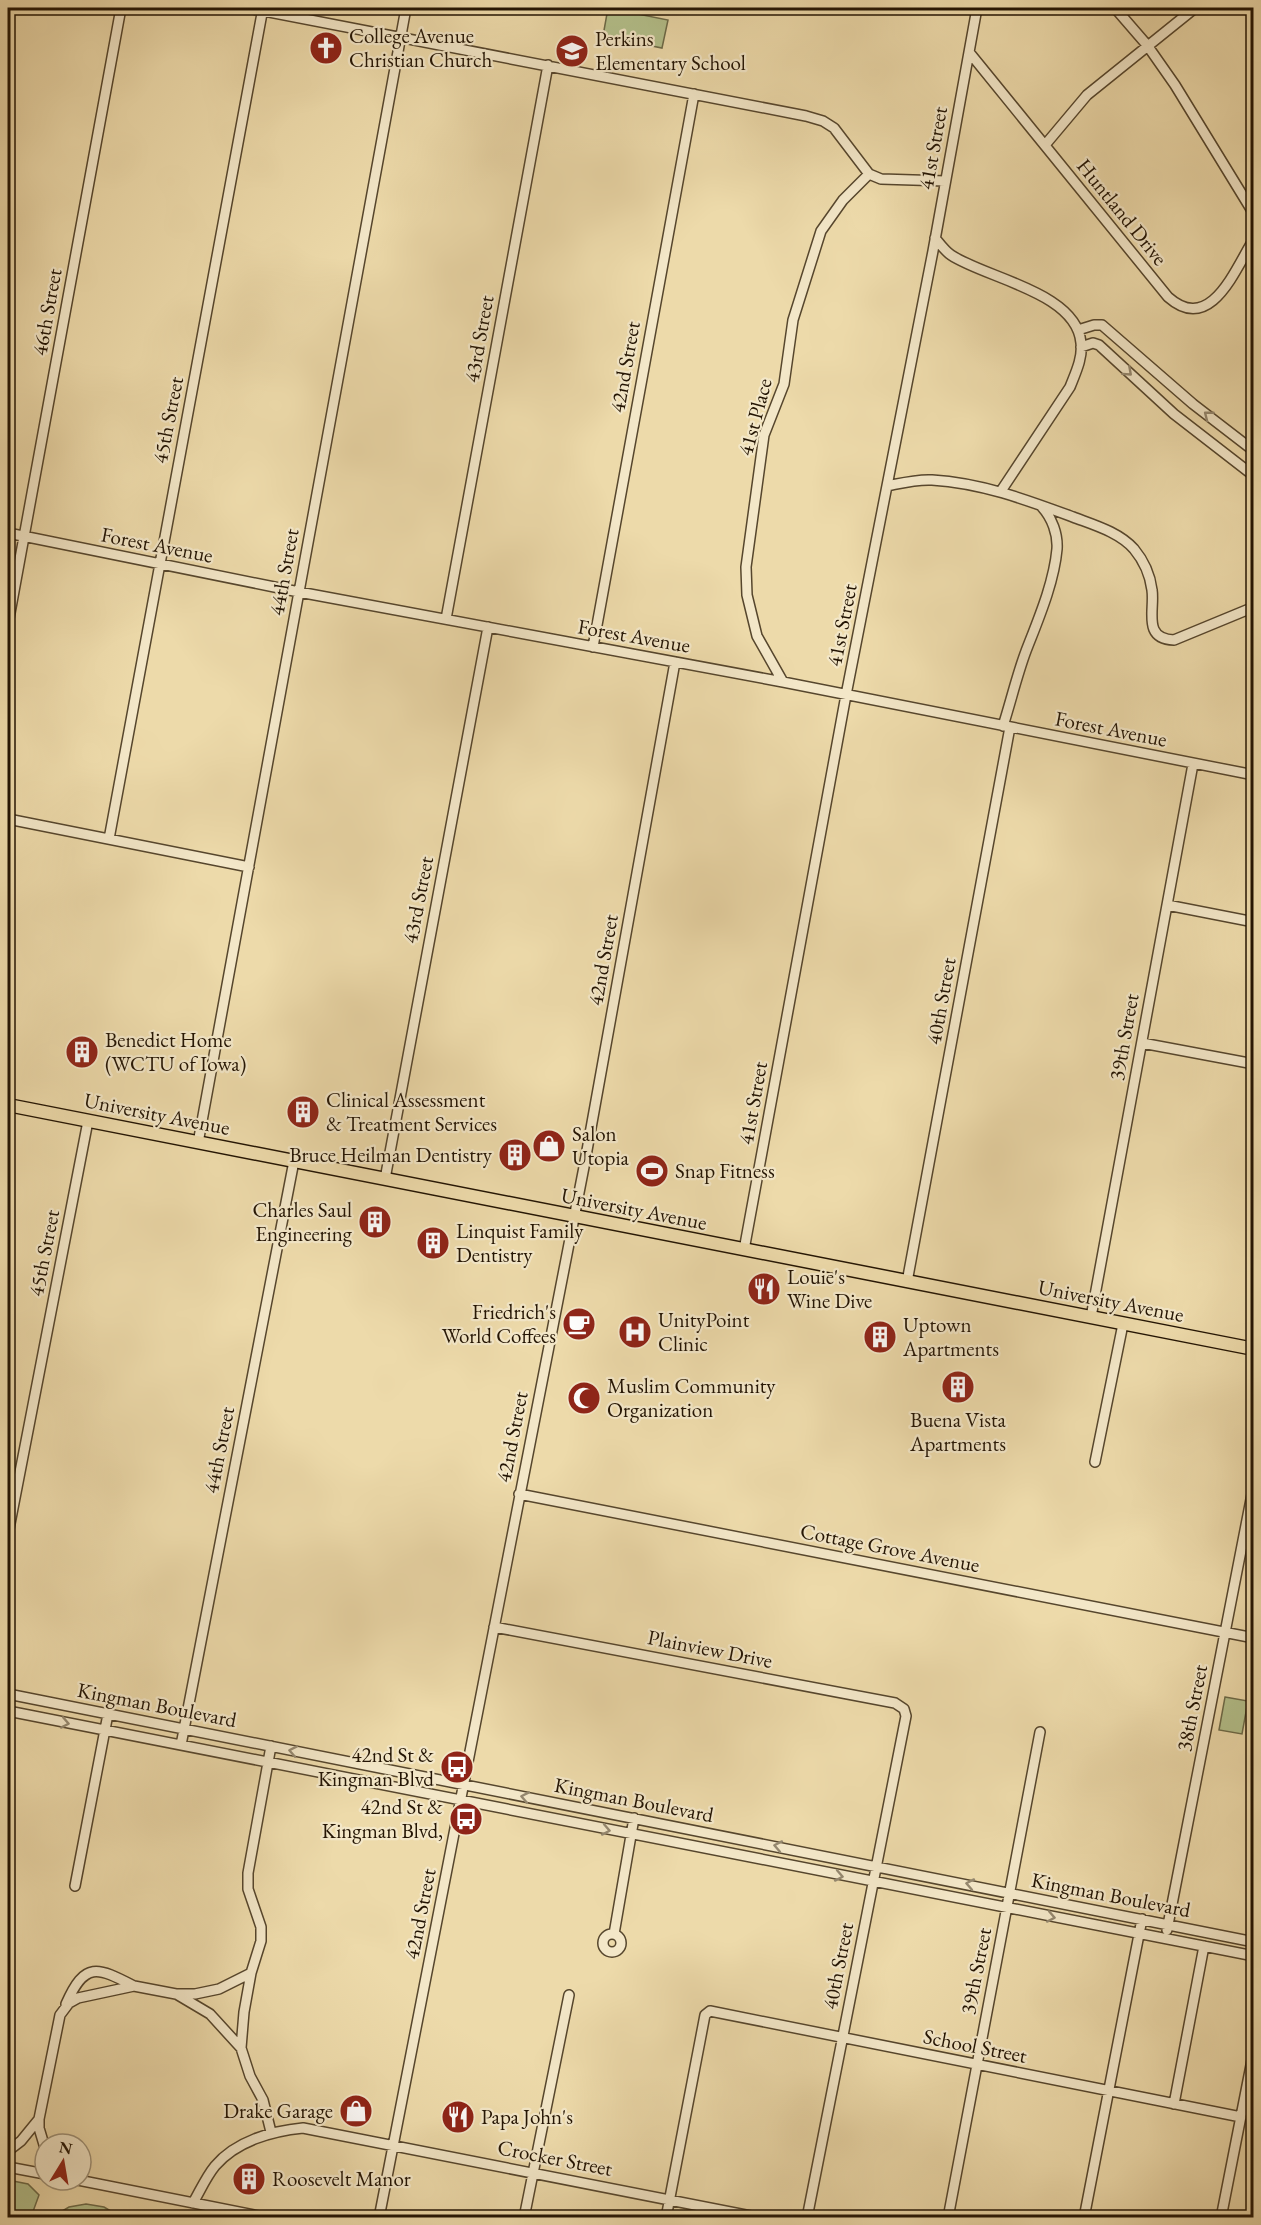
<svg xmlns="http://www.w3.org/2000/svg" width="1261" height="2225" viewBox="0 0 1261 2225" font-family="'EB Garamond',serif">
<rect width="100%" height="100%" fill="#eddaaa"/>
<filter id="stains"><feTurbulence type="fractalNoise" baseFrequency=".00333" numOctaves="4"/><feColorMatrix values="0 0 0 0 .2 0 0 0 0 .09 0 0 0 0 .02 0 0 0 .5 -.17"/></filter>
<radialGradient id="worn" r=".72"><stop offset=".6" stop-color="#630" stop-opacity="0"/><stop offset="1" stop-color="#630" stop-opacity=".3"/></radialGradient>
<path fill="#b4c18c" stroke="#6c6a48" stroke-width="1.5" d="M 608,8 L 668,20 L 662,48 L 603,36 Z
M 1225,1697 L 1248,1701 L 1242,1734 L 1219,1730 Z
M 8,2180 L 28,2184 L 39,2195 L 31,2217 L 8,2217 Z
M 86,2204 L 104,2207 L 121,2217 C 109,2218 99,2211 87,2211 C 74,2210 65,2218 52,2217 L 69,2207 Z"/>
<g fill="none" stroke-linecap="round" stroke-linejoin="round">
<g stroke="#56462d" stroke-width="12">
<path id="minor" d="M 248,8 L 806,116 L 823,121 L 834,128 L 869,174 L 881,179 L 945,181
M 1115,8 L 1147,45 L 1175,85 L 1254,214
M 969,52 L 1168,297 C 1211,335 1235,269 1254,239
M 1045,145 L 1087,95 L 1195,8
M 935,238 C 940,244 945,251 951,255 C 985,278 1077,292 1081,343 C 1083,358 1075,374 1070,387 L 1001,491
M 1078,330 L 1094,325 L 1102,325 L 1193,404 L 1254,451
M 1081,347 L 1093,343 L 1099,345 L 1174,414 L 1254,476
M 887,486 C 902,483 917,479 932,480 C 982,483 1027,500 1073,517 C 1094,525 1119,532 1134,549 C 1144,561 1150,574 1152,590 C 1155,610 1142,639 1174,640 L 1254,607
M 8,533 L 299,592 L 783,682 L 1254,775
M 446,619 L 548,65
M 8,624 L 121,8
M 593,647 L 694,94
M 783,682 L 757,636 L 747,595 L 746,567 L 764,435 L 784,384 L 793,320 L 821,231 L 843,200 L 869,174
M 1003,726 C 1011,701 1017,675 1026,651 C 1038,620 1054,583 1057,549 C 1058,534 1052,518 1042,507
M 8,819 L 249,867
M 109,839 L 263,8
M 1167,905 L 1254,922
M 1142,1043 L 1254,1064
M 198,1143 L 406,8
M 385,1179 L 488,627
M 744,1250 L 846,695 L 933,251 L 977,8
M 907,1282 L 1010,727
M 1091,1317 L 1193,764
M 1095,1462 L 1123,1324
M 519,1494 L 1254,1638
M 8,1534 L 88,1121
M 494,1627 L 895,1703 L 904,1709 L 906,1716 L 807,2218
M 8,1694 L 1254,1942
M 8,1711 L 1254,1956
M 181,1745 L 294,1161
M 75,1886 L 108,1714
M 1167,1930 L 1254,1484
M603 1943a9 9 0 1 1 18 0a9 9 0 1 1-18 0Z
M 614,1934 L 634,1818
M 178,1995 L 210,2014 L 241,2048
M 66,2004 C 85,1961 97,1967 134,1986
M 1174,2104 L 1204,1946
M 39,2119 L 39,2128 L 45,2148
M 271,2132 L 263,2100 L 250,2076 L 241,2048 L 244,2012 L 251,1973 L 261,1941 L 261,1927 L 248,1889 L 248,1873 L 271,1746
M 8,2151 L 21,2141 L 39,2119 L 60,2015 L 69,2003 L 78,1998 L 134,1986 L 176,1994 L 195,1994 L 219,1989 L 251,1973
M 8,2167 L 45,2174
M 78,2180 L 269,2218
M 193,2203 C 200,2191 206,2177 215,2166 C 236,2141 272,2131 303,2128 L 761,2218
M 379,2218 L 584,1167 L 675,662
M 524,2218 L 569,1995
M 666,2218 L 705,2015 L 710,2011 L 1241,2117
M 948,2218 L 1040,1732
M 1084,2218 L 1142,1919
M 1221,2218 L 1254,2050"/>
</g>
<g stroke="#231403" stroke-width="15">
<path id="major" d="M 8,1105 L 1254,1349"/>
</g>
<use href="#minor" stroke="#f3e7c8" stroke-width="9"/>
<use href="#major" stroke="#eddaaa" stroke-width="12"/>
</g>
<defs><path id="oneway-chevron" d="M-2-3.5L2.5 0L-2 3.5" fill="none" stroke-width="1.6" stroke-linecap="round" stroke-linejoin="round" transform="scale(1.5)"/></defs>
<g stroke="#95886f">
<use href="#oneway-chevron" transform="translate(1128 372) rotate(42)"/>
<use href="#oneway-chevron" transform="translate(1208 415) rotate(-142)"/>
<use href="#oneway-chevron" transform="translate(65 1723) rotate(11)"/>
<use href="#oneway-chevron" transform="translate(293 1751) rotate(-169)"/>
<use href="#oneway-chevron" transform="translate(525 1797) rotate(-169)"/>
<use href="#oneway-chevron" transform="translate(606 1830) rotate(11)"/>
<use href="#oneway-chevron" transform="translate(778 1846) rotate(-169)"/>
<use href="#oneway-chevron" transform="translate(839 1876) rotate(11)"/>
<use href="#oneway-chevron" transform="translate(970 1884) rotate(-169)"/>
<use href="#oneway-chevron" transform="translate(1051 1917) rotate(11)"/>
</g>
<defs>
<g id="church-disc" transform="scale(1.725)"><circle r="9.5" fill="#8f2418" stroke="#f3e7c8"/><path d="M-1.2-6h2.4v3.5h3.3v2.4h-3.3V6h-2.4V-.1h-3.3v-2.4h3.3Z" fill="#fff"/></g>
<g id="school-disc" transform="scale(1.725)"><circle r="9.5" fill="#8f2418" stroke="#f3e7c8"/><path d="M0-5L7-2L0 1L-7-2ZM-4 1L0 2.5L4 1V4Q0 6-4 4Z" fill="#fff"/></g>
<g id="building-disc" transform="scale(1.725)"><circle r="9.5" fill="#8f2418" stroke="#f3e7c8"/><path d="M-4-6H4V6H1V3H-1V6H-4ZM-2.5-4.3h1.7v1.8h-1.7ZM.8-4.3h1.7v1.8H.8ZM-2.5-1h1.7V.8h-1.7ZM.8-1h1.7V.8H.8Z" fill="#fff"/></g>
<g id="shop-disc" transform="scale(1.725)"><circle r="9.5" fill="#8f2418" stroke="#f3e7c8"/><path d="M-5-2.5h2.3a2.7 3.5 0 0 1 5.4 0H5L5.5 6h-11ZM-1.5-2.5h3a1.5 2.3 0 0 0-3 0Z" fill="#fff"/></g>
<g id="stadium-disc" transform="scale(1.725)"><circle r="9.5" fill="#8f2418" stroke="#f3e7c8"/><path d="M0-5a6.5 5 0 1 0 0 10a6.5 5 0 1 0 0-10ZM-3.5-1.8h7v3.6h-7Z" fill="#fff"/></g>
<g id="restaurant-disc" transform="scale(1.725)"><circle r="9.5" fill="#8f2418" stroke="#f3e7c8"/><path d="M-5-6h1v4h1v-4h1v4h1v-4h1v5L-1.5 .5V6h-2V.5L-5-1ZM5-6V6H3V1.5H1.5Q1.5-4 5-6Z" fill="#fff"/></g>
<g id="cafe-disc" transform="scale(1.725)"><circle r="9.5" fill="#8f2418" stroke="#f3e7c8"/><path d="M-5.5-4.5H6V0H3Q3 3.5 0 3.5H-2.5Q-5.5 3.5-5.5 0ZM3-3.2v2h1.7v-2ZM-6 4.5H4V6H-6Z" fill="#fff"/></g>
<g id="hospital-disc" transform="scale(1.725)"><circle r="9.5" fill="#8f2418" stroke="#f3e7c8"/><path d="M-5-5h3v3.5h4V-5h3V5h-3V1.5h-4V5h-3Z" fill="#fff"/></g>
<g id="mosque-disc" transform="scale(1.725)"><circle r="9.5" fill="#8f2418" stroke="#f3e7c8"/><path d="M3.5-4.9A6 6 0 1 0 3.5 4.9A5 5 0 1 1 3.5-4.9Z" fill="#fff"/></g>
<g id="bus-disc" transform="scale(1.725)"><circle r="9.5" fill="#8f2418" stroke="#f3e7c8"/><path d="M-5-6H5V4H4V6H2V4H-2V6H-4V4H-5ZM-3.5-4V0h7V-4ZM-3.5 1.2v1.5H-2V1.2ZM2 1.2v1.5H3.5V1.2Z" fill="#fff"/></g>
</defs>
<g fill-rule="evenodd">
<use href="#church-disc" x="326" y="48"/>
<use href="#school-disc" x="572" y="51"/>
<use href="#building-disc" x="82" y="1052"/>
<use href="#building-disc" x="303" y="1112"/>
<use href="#shop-disc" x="549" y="1146"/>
<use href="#building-disc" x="515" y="1155"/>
<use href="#stadium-disc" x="652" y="1171"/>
<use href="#building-disc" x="375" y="1222"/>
<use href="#building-disc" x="433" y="1243"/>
<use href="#restaurant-disc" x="764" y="1289"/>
<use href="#cafe-disc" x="579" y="1324"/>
<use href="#hospital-disc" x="635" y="1332"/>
<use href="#building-disc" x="880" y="1337"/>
<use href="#building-disc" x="958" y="1387"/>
<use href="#mosque-disc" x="584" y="1398"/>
<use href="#bus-disc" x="457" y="1767"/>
<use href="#bus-disc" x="466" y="1819"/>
<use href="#shop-disc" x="356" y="2111"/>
<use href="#restaurant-disc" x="458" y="2117"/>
<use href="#building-disc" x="249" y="2179"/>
</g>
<g text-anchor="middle" stroke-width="4.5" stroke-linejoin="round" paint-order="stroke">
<g font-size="21" fill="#231403" stroke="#f3e7c8" text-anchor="start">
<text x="349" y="43">College Avenue<tspan x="349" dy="24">Christian Church</tspan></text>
<text x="595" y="46">Perkins<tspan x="595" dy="24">Elementary School</tspan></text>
<text x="105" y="1047">Benedict Home<tspan x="105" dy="24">(WCTU of Iowa)</tspan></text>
<text x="326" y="1107">Clinical Assessment<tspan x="326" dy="24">&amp; Treatment Services</tspan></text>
<text x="572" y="1141">Salon<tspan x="572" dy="24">Utopia</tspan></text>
<text x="492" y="1162" text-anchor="end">Bruce Heilman Dentistry</text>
<text x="675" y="1178">Snap Fitness</text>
<text x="352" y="1217" text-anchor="end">Charles Saul<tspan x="352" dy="24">Engineering</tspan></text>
<text x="456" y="1238">Linquist Family<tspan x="456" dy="24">Dentistry</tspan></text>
<text x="787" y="1284">Louie's<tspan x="787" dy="24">Wine Dive</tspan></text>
<text x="556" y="1319" text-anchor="end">Friedrich's<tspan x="556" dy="24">World Coffees</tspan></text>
<text x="658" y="1327">UnityPoint<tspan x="658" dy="24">Clinic</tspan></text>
<text x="903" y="1332">Uptown<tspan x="903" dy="24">Apartments</tspan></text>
<text x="607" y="1393">Muslim Community<tspan x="607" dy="24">Organization</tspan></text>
<text x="958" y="1427" text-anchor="middle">Buena Vista<tspan x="958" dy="24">Apartments</tspan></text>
<text x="434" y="1762" text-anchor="end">42nd St &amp;<tspan x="434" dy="24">Kingman Blvd</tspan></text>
<text x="443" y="1814" text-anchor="end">42nd St &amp;<tspan x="443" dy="24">Kingman Blvd,</tspan></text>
<text x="333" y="2118" text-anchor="end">Drake Garage</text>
<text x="481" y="2124">Papa John's</text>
<text x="272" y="2186">Roosevelt Manor</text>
</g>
<g font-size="21" fill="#231403" stroke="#f3e7c8">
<text transform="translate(933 148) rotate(-80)" y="7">41st Street</text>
<text transform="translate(1122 212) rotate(51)" y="7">Huntland Drive</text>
<text transform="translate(47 312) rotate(-80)" y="7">46th Street</text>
<text transform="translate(479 339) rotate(-80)" y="7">43rd Street</text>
<text transform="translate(625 367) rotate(-80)" y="7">42nd Street</text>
<text transform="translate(755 417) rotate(-75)" y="7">41st Place</text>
<text transform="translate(168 420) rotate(-79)" y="7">45th Street</text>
<text transform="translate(157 545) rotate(11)" y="7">Forest Avenue</text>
<text transform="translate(284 572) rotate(-80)" y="7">44th Street</text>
<text transform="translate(842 625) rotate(-79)" y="7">41st Street</text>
<text transform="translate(634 636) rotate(10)" y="7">Forest Avenue</text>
<text transform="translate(1111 729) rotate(11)" y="7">Forest Avenue</text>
<text transform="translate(418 900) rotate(-79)" y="7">43rd Street</text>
<text transform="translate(603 960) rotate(-80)" y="7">42nd Street</text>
<text transform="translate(941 1001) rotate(-80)" y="7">40th Street</text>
<text transform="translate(1124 1037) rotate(-80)" y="7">39th Street</text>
<text transform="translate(753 1103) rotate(-80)" y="7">41st Street</text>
<text transform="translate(157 1114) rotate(11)" y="7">University Avenue</text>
<text transform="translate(634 1209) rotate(11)" y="7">University Avenue</text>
<text transform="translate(44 1253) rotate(-79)" y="7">45th Street</text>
<text transform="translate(1111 1301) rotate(11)" y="7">University Avenue</text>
<text transform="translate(512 1437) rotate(-79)" y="7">42nd Street</text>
<text transform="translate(219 1450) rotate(-79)" y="7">44th Street</text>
<text transform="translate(890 1548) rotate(11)" y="7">Cottage Grove Avenue</text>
<text transform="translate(710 1649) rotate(11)" y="7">Plainview Drive</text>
<text transform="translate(157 1705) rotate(11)" y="7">Kingman Boulevard</text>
<text transform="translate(1192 1708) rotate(-79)" y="7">38th Street</text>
<text transform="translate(634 1800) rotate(11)" y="7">Kingman Boulevard</text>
<text transform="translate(1111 1895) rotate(11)" y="7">Kingman Boulevard</text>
<text transform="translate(420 1914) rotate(-79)" y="7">42nd Street</text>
<text transform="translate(838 1966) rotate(-79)" y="7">40th Street</text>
<text transform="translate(976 1971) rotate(-79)" y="7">39th Street</text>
<text transform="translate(975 2046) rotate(11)" y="7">School Street</text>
<text transform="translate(555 2158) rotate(11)" y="7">Crocker Street</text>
</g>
</g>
<rect width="1261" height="2225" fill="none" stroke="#eddaaa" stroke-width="30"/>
<rect x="9" y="9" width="1243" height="2207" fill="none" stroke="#231403" stroke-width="3"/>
<rect x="15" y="15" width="1231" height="2195" fill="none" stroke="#231403" stroke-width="1.5"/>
<g transform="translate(63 2162) rotate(11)"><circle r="28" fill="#f3e7c8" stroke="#a09379" stroke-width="1.5"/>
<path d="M0-4.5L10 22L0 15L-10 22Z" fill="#8f2418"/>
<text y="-9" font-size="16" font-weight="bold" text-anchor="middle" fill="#231403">N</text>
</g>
<rect width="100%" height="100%" filter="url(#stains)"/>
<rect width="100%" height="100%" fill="url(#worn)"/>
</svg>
